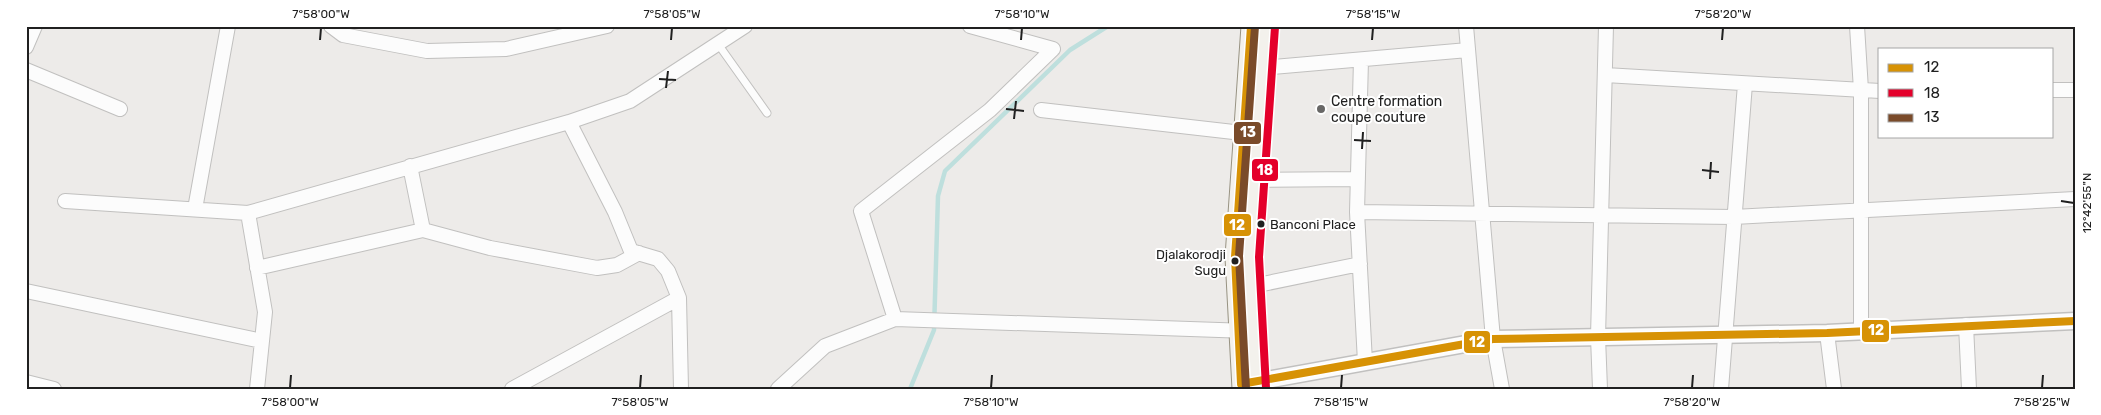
<svg xmlns="http://www.w3.org/2000/svg" width="2101" height="415" viewBox="0 0 2101 415" font-family="Rubik,sans-serif">
<rect width="100%" height="100%" fill="#edebe9"/>
<g fill="none" stroke-linecap="round" stroke-linejoin="round">
<path stroke="#bedfdd" stroke-width="4.5" d="M 910,389 L 934,330 L 938,196 L 945,171 L 1070,50 L 1108,26"/>
<g stroke="#c1c0bf" stroke-width="9">
<path id="service" d="M 718,44 L 767,113"/>
</g>
<g stroke="#c1c0bf" stroke-width="16">
<path id="minor" d="M 331,26 L 343,35 L 427,51 L 506,49 L 607,26
M 970,26 L 1053,49
M 1466,26 L 1493,339 L 1502,389
M 1857,26 L 1861,90 L 1861,331
M 26,47 L 35,26
M 1361,60 L 1357,212 L 1365,362
M 1262,68 L 1468,50
M 26,70 L 120,109
M 1605,75 L 1880,91
M 2052,90 L 2075,90
M 1041,110 L 1251,134
M 569,122 L 615,212 L 631,251 L 658,259 L 668,271 L 679,298 L 681,389
M 410,166 L 423,230
M 1254,180 L 1358,179
M 65,201 L 248,213 L 569,122 L 630,101 L 745,26
M 195,209 L 228,26
M 1357,212 L 1734,217 L 2075,199
M 248,213 L 265,312 L 257,389
M 257,268 L 423,230 L 490,248 L 597,268 L 617,265 L 639,253
M 1243,288 L 1360,264
M 26,291 L 262,341
M 895,319 L 861,211 L 990,110 L 1053,49
M 1966,325 L 1969,389
M 1827,333 L 1834,389
M 26,382 L 54,389
M 512,389 L 679,298
M 778,389 L 825,346 L 895,319 L 1248,331
M 1600,389 L 1598,337 L 1606,26
M 1721,389 L 1745,84"/>
</g>
<g stroke="#c1c0bf" stroke-width="19">
<path id="tertiary" d="M 1255,382 L 1493,339 L 1827,333 L 2075,321"/>
</g>
<g stroke="#979282" stroke-width="21">
<path id="secondary" d="M 1242,389 L 1235,257 L 1251,26
M 1256,389 L 1249,257 L 1265,26"/>
</g>
<use href="#service" stroke="#fcfcfc" stroke-width="7"/>
<use href="#minor" stroke="#fcfcfc" stroke-width="14"/>
<use href="#tertiary" stroke="#fcfcfc" stroke-width="16"/>
<use href="#secondary" stroke="#f3f1ec" stroke-width="19"/>
<g stroke="#fff" stroke-width="11">
<path id="bus-1" d="M 1251,26 L 1235,257 L 1241,384 L 1493,339 L 1827,333 L 2075,321"/>
</g>
<g stroke="#fff" stroke-width="11">
<path id="bus-2" d="M 1266,388 L 1259,257 L 1275,27"/>
</g>
<g stroke="#fff" stroke-width="11">
<path id="bus-3" d="M 1246,389 L 1239,256 L 1255,26"/>
</g>
<use href="#bus-1" stroke="#d79205" stroke-width="8"/>
<use href="#bus-2" stroke="#e4002b" stroke-width="8"/>
<use href="#bus-3" stroke="#7a4b2a" stroke-width="8"/>
</g>
<path fill="none" stroke="#202020" stroke-width="2" d="M 320,40 L 321,28M 671,40 L 672,28M 1021,40 L 1022,28M 1372,40 L 1373,28M 1722,40 L 1723,28M 659,79 L 676,80M 666,88 L 668,71M 1006,109 L 1024,111M 1014,119 L 1016,101M 1354,140 L 1371,141M 1362,149 L 1363,132M 1702,170 L 1719,172M 1710,179 L 1711,162M 2061,201 L 2074,203M 290,388 L 291,375M 640,388 L 641,375M 991,388 L 992,375M 1341,388 L 1342,375M 1692,388 L 1693,375M 2042,388 L 2043,375"/>
<circle fill="#686766" stroke="#fff" stroke-width="2" cx="1321" cy="109" r="5"/>
<g fill="#202020" stroke="#fff" stroke-width="2">
<circle cx="1261" cy="224" r="4.5"/>
<circle cx="1235" cy="261" r="4.5"/>
</g>
<g text-anchor="middle" stroke-width="4" stroke-linejoin="round" paint-order="stroke">
<g font-size="13" fill="#202020" stroke="#fff" text-anchor="start">
<text x="1270" y="229">Banconi Place</text>
<text x="1226" y="259" text-anchor="end">Djalakorodji<tspan x="1226" dy="16">Sugu</tspan></text>
</g>
<g font-size="14" fill="#202020" stroke="#fff" text-anchor="start">
<text x="1331" y="106">Centre formation<tspan x="1331" dy="16">coupe couture</tspan></text>
</g>
</g>
<g stroke="#fff" stroke-width="2">
<rect x="1233" y="121" width="29" height="24" rx="5" fill="#7a4b2a"/>
<rect x="1251" y="158" width="28" height="24" rx="5" fill="#e4002b"/>
<rect x="1223" y="213" width="29" height="24" rx="5" fill="#d79205"/>
<rect x="1861" y="319" width="29" height="24" rx="5" fill="#d79205"/>
<rect x="1463" y="330" width="28" height="24" rx="5" fill="#d79205"/>
</g>
<g font-size="14" text-anchor="middle" font-weight="bold" fill="#fff">
<text x="1248" y="137">13</text>
<text x="1265" y="175">18</text>
<text x="1237" y="230">12</text>
<text x="1876" y="335">12</text>
<text x="1477" y="347">12</text>
</g>
<rect width="2101" height="415" fill="none" stroke="#ffffff" stroke-width="55"/>
<rect x="1878" y="48" width="175" height="90" fill="#ffffff" stroke="#a6a6a6"/>
<rect x="1888" y="64" width="25" height="8" fill="#d79205" stroke="#a6a6a6"/>
<text x="1924" y="72" font-size="15" fill="#202020">12</text>
<rect x="1888" y="89" width="25" height="8" fill="#e4002b" stroke="#a6a6a6"/>
<text x="1924" y="98" font-size="15" fill="#202020">18</text>
<rect x="1888" y="114" width="25" height="8" fill="#7a4b2a" stroke="#a6a6a6"/>
<text x="1924" y="122" font-size="15" fill="#202020">13</text>
<rect x="28" y="28" width="2046" height="360" fill="none" stroke="#202020" stroke-width="2"/>
<g font-size="12" text-anchor="middle" fill="#202020">
<text x="321" y="18">7°58'00"W</text>
<text x="672" y="18">7°58'05"W</text>
<text x="1022" y="18">7°58'10"W</text>
<text x="1373" y="18">7°58'15"W</text>
<text x="1723" y="18">7°58'20"W</text>
<text transform="translate(2087 203) rotate(-90)" y="4">12°42'55"N</text>
<text x="290" y="406">7°58'00"W</text>
<text x="640" y="406">7°58'05"W</text>
<text x="991" y="406">7°58'10"W</text>
<text x="1341" y="406">7°58'15"W</text>
<text x="1692" y="406">7°58'20"W</text>
<text x="2042" y="406">7°58'25"W</text>
</g>
</svg>
